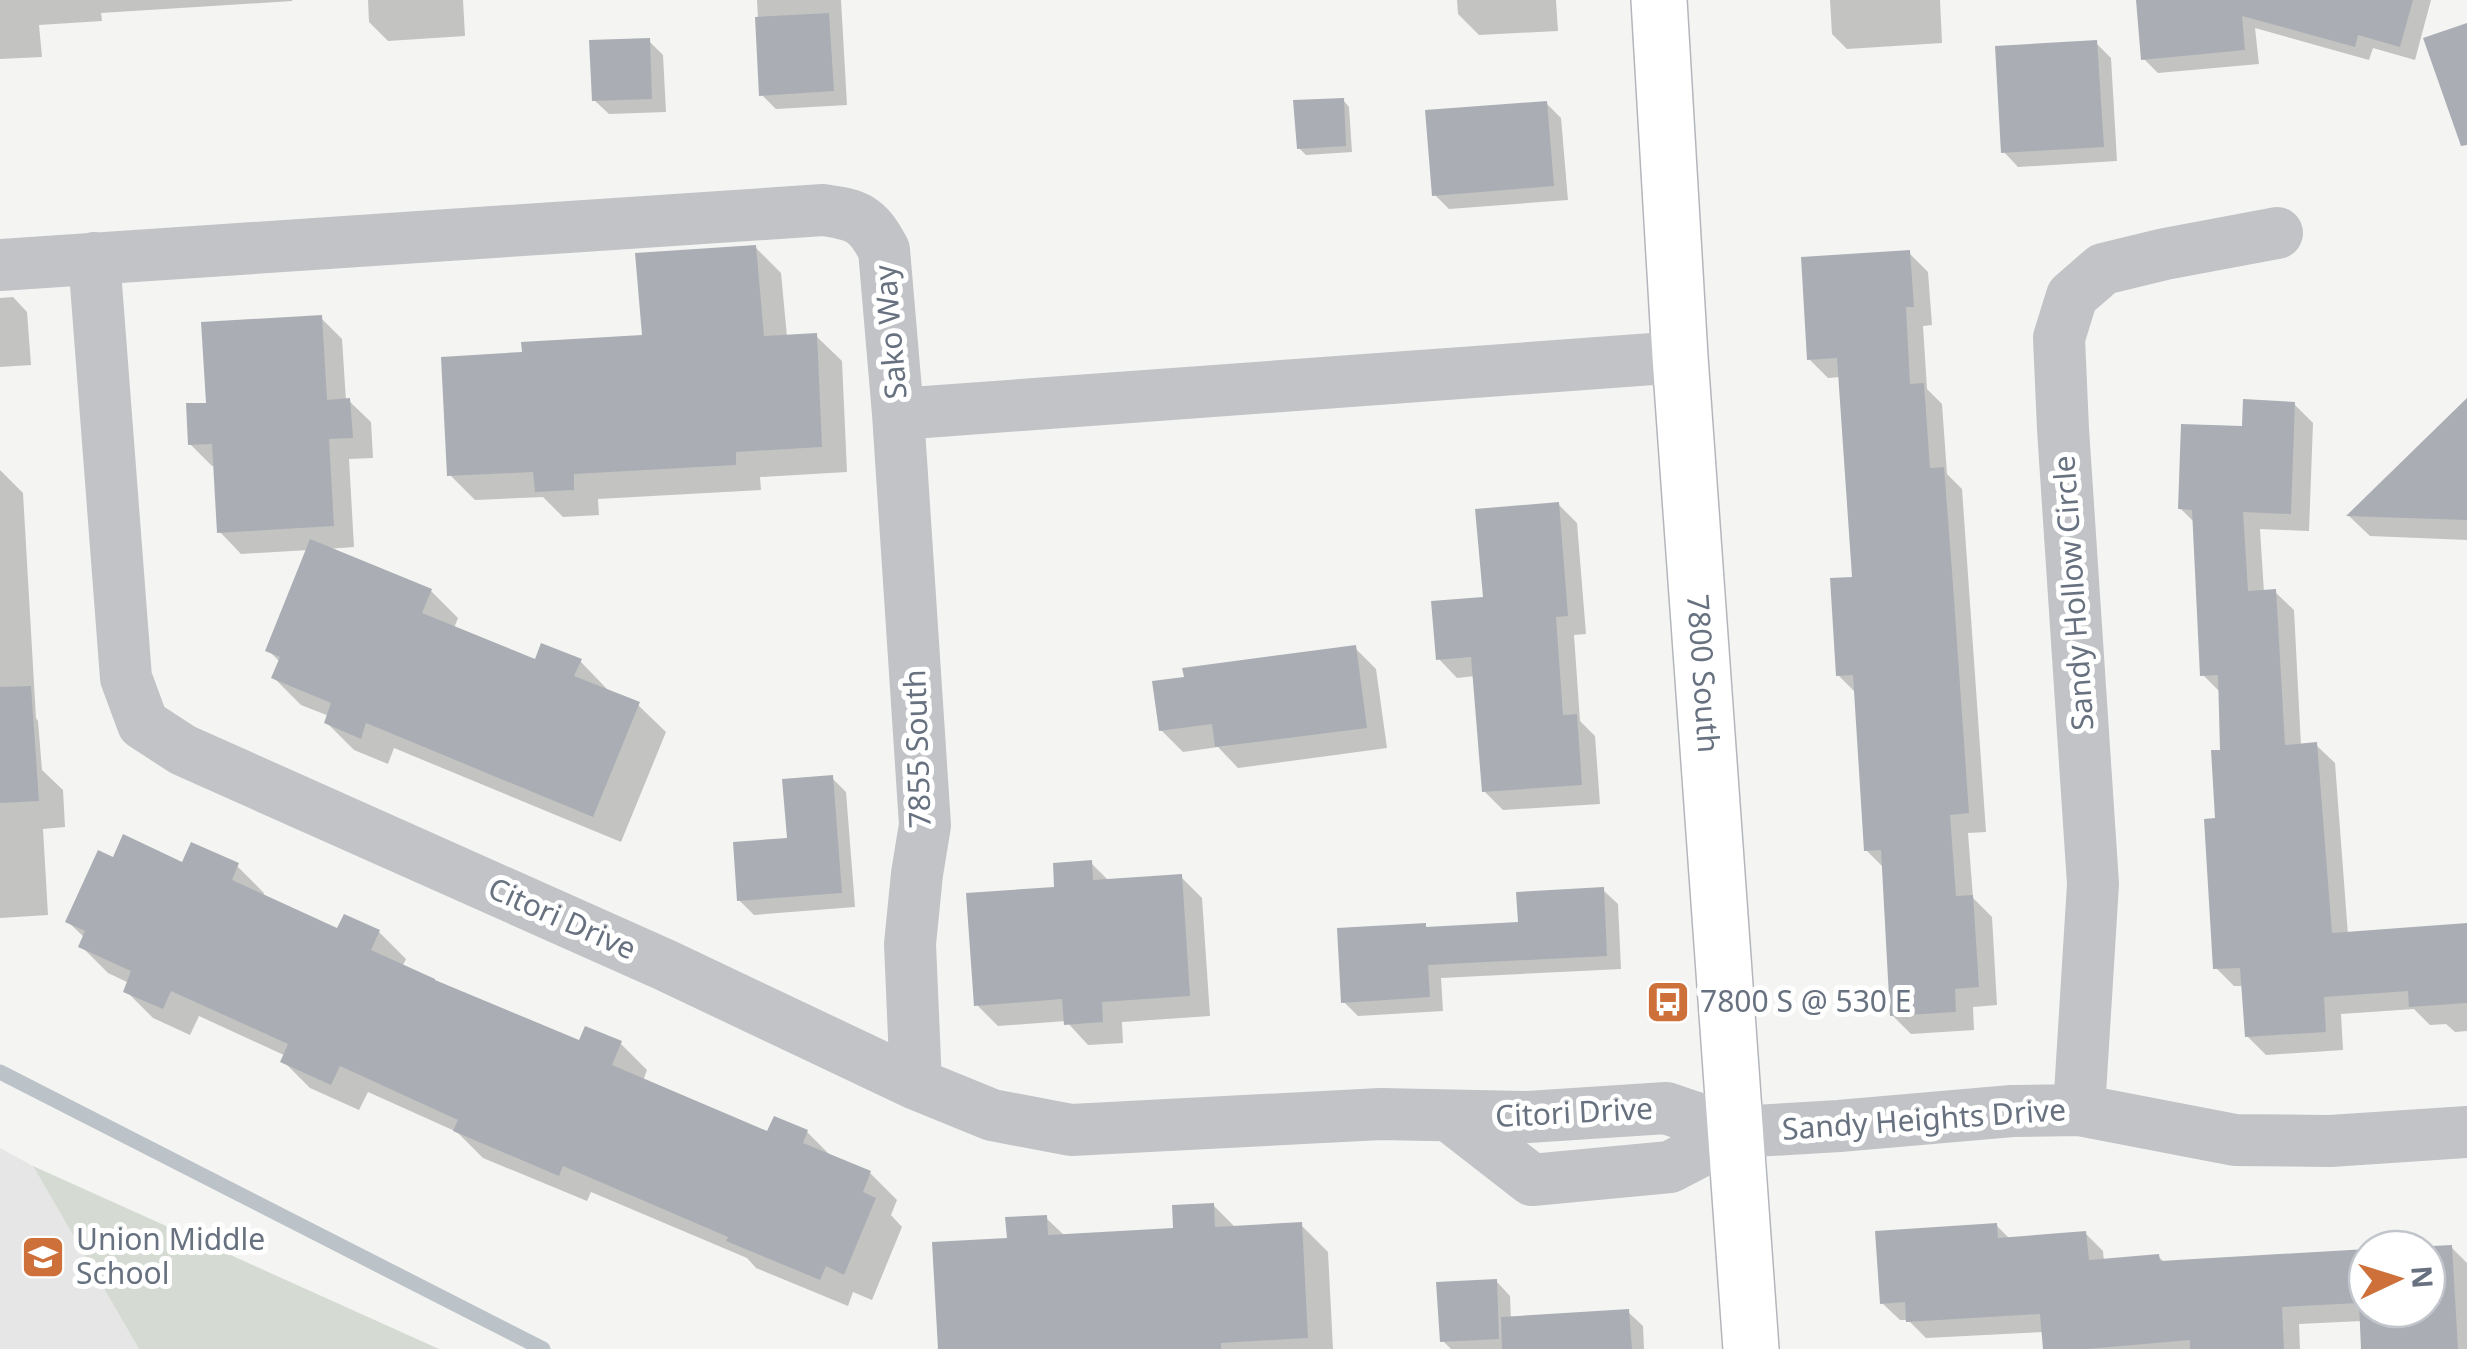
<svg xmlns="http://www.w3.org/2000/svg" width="2467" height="1349" viewBox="0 0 2467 1349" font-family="'Noto Sans',sans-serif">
<rect width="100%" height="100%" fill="#f4f5f2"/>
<path fill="#e5e6e5" d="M 0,1148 L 33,1166 L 139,1349 L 0,1349 Z"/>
<path fill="#d5dbd3" d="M 33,1166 L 439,1349 L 139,1349 Z"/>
<path fill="#0003" d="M 0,0 L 292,0 L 292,1 L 101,13 L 102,21 L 39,25 L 42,57 L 0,59 Z
M 368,0 L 463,0 L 465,36 L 388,41 L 369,22 Z
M 757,0 L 841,0 L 847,105 L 776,109 L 762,95 Z
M 1457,0 L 1556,0 L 1558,31 L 1479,35 L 1458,14 Z
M 1830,0 L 1940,0 L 1942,43 L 1847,49 L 1832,34 Z
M 2138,0 L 2431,0 L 2415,60 L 2373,48 L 2369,60 L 2255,28 L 2259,64 L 2158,73 L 2144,59 Z
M 649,41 L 663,55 L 666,112 L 609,114 L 594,100 Z
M 2096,43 L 2111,58 L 2117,161 L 2018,167 L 2004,152 Z
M 1343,100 L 1349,107 L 1352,152 L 1306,155 L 1299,148 Z
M 1547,104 L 1561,118 L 1568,200 L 1449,209 L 1434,194 Z
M 755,247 L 781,273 L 787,337 L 816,336 L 842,361 L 847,472 L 760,477 L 761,490 L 598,499 L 599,515 L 563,517 L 543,497 L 475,500 L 450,475 L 524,355 L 645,337 Z
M 1909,253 L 1928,272 L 1932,325 L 1923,326 L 1927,389 L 1942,404 L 1947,474 L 1962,489 L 1986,832 L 1968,833 L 1973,898 L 1992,917 L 1997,1005 L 1973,1007 L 1974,1030 L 1911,1034 L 1892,1015 L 1884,868 L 1866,850 L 1856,693 L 1838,675 L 1855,579 L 1841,377 L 1828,378 L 1809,359 Z
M 13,297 L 27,312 L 31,365 L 0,367 L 0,298 Z
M 321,318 L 342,339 L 346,401 L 349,401 L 371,422 L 373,458 L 349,459 L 354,547 L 327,549 L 431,591 L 458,618 L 454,628 L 536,662 L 580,661 L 607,689 L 606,692 L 638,705 L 666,732 L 621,842 L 394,748 L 388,764 L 354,750 L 327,723 L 329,716 L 301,705 L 274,678 L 280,662 L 268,650 L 309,550 L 241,554 L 220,532 L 216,466 L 212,466 L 190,444 L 208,405 Z
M 2294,404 L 2313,423 L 2309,531 L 2260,529 L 2264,593 L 2275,592 L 2294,610 L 2301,746 L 2316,745 L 2335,763 L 2348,935 L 2467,926 L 2467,1031 L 2455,1032 L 2446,1024 L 2430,1025 L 2414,1009 L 2341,1014 L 2343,1050 L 2266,1055 L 2247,1036 L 2244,986 L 2234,986 L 2216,968 L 2218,820 L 2222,752 L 2221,693 L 2203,675 L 2195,523 L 2180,508 L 2244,428 Z
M 2467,412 L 2467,540 L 2370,536 L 2349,516 Z
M 0,470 L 23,493 L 36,718 L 38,721 L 42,770 L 63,790 L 65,827 L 43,829 L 48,915 L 0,918 Z
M 1558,504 L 1577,523 L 1586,634 L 1574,635 L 1580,721 L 1595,736 L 1600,804 L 1503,810 L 1484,791 L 1475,676 L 1457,678 L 1438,658 Z
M 1355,648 L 1376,669 L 1387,748 L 1238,768 L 1218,747 L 1183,752 L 1161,730 Z
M 832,778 L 846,792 L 855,907 L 754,915 L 739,900 L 790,840 Z
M 114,860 L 237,866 L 264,893 L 263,897 L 338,931 L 379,932 L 406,959 L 402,967 L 580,1043 L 620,1043 L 647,1070 L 643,1081 L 768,1134 L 807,1132 L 832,1157 L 870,1173 L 897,1200 L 891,1215 L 902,1227 L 872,1300 L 853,1292 L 848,1306 L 756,1268 L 747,1258 L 591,1192 L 587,1201 L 483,1158 L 457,1132 L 368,1092 L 359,1110 L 310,1088 L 283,1061 L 286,1056 L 199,1016 L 190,1035 L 153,1018 L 126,991 L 129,983 L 108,973 L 81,946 L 85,938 L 68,922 Z
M 1091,863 L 1110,882 L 1181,877 L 1202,898 L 1210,1016 L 1122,1022 L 1123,1043 L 1088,1045 L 1066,1021 L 998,1026 L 976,1004 L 1057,889 Z
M 1603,890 L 1618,904 L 1621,969 L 1441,978 L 1443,1011 L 1358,1016 L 1344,1002 L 1425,925 L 1428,929 L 1520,924 Z
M 1213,1205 L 1236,1228 L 1301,1225 L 1328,1252 L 1333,1349 L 941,1349 L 1009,1240 L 1046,1218 L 1065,1236 L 1175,1230 Z
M 1996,1225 L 2010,1239 L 2085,1233 L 2103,1251 L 2104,1262 L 2159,1257 L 2166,1264 L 2367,1252 L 2367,1309 L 2427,1309 L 2427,1249 L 2418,1249 L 2451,1247 L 2467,1263 L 2467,1349 L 2364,1349 L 2362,1321 L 2299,1324 L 2300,1349 L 2045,1349 L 2044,1332 L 1926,1338 L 1908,1320 L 1900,1320 L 1882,1303 Z
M 1496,1281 L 1510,1296 L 1512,1349 L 1451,1349 L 1442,1340 Z
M 1628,1312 L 1643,1326 L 1644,1349 L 1529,1349 Z"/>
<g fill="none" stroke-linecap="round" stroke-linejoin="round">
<path stroke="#bbc2c8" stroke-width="15" d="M 0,1072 L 543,1349"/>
</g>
<path fill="#aaaeb4" d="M 2136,0 L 2413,0 L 2400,47 L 2358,35 L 2355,47 L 2242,16 L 2245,50 L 2141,60 Z
M 829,13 L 834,91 L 759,96 L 755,17 Z
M 2467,23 L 2467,145 L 2461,146 L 2423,38 Z
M 650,38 L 652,99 L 592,101 L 589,40 Z
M 2097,40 L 2104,147 L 2001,153 L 1995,46 Z
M 1344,98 L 1346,146 L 1297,149 L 1293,100 Z
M 1547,101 L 1554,186 L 1432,196 L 1425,110 Z
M 756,245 L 764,336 L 817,333 L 822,447 L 736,452 L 736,465 L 574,474 L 574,490 L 535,492 L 533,472 L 447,476 L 441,357 L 522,352 L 521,342 L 642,335 L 635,253 Z
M 1910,250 L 1914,307 L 1906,307 L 1910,384 L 1924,383 L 1930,468 L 1944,467 L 1952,571 L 1969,813 L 1950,815 L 1956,896 L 1973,895 L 1979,987 L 1955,989 L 1956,1012 L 1890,1016 L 1881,850 L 1864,851 L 1853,675 L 1836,676 L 1830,578 L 1852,577 L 1837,358 L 1807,360 L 1801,257 Z
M 322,315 L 327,400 L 350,398 L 353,438 L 329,439 L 334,526 L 217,533 L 212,444 L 188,445 L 186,403 L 206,403 L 201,322 Z
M 2467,398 L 2467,520 L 2346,516 Z
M 2243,399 L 2295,402 L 2291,514 L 2243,512 L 2248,591 L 2276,589 L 2285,745 L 2317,742 L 2332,933 L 2467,923 L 2467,1003 L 2409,1007 L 2408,991 L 2324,997 L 2326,1032 L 2245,1037 L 2240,968 L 2213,969 L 2204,819 L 2215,818 L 2211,750 L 2220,750 L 2218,675 L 2200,676 L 2192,510 L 2178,509 L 2181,424 L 2242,426 Z
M 1559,502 L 1568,616 L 1556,617 L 1563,715 L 1577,714 L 1582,785 L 1482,792 L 1471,657 L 1436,660 L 1431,601 L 1483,597 L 1475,509 Z
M 310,539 L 432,589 L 422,613 L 535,659 L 541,643 L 582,659 L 574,676 L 640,702 L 593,817 L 366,723 L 361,739 L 324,723 L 331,703 L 271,678 L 280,657 L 265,651 Z
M 1356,645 L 1367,728 L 1215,747 L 1212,724 L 1159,731 L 1152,681 L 1184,677 L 1182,668 Z
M 31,686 L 39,801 L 0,803 L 0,687 Z
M 833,775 L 842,893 L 737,901 L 733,842 L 787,838 L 782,779 Z
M 123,834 L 182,862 L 191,842 L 239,863 L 232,880 L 337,928 L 344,914 L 380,930 L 371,950 L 435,979 L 435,980 L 579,1040 L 585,1026 L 622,1041 L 612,1065 L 767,1131 L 774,1116 L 808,1130 L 803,1143 L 871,1171 L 863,1192 L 876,1198 L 844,1275 L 826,1266 L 820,1280 L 726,1241 L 728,1237 L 563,1166 L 559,1176 L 453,1131 L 458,1120 L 340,1066 L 331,1085 L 280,1062 L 288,1044 L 171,991 L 163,1009 L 123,992 L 131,971 L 78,947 L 85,931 L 65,922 L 98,850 L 113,857 Z
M 1092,860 L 1093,880 L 1182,874 L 1190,996 L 1102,1002 L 1103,1022 L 1064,1025 L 1062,999 L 974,1006 L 966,893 L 1054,887 L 1053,863 Z
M 1604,887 L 1607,956 L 1428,965 L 1430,997 L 1341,1003 L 1337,928 L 1426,923 L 1426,927 L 1518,922 L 1516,892 Z
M 1214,1203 L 1215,1227 L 1302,1222 L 1308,1338 L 1221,1343 L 1221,1349 L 938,1349 L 932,1242 L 1007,1238 L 1005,1217 L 1047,1215 L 1048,1235 L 1173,1228 L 1172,1205 Z
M 1997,1223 L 1998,1238 L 2086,1231 L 2089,1260 L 2159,1254 L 2160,1261 L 2367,1249 L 2367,1309 L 2427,1309 L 2427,1249 L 2374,1249 L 2452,1245 L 2458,1349 L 2361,1349 L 2359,1303 L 2282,1307 L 2284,1349 L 2190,1349 L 2190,1340 L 2087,1349 L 2043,1349 L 2040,1314 L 1906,1322 L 1905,1302 L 1880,1304 L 1875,1231 Z
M 1497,1279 L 1499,1339 L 1440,1342 L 1436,1282 Z
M 1629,1309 L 1632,1349 L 1502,1349 L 1501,1317 Z"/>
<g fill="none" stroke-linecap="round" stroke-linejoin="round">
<g stroke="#b3b6bb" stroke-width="58">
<g id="secondary">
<path id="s1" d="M 1659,0 L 1680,357 L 1751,1349"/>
</g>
</g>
<path stroke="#c1c3c6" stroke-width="52" d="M 94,258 L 126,678 L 143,724 L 183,750 L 665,965 L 916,1084 L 992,1115 L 1071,1130 L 1381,1114 L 1528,1117 L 1666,1108 L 1737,1132 L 1839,1126 L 2012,1111 L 2079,1110 L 2235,1140 L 2330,1141 L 2467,1132
M 0,265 L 823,210 C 858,215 867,218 884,250 L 898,414 L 925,825 L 917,874 L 910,944 L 916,1084
M 898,414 L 1680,357
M 2079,1110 L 2093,884 L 2063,429 L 2059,338 L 2072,296 L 2103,269 L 2165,254 L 2277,233
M 1451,1117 L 1532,1180 L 1670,1167 L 1737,1132"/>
<use href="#secondary" stroke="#fff" stroke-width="55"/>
</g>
<defs>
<g id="bus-square" transform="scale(2.25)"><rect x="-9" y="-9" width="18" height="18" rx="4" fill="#cd7039" stroke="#fff"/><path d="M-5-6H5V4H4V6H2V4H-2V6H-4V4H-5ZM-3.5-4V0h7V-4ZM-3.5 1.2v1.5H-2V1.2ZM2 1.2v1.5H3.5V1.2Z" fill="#fff"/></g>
<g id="school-square" transform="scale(2.25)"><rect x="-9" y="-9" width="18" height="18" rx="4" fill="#cd7039" stroke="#fff"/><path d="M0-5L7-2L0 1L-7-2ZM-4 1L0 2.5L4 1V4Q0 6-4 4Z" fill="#fff"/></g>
</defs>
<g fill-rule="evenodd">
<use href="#bus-square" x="1668" y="1002"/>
<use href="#school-square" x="43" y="1257"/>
</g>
<g text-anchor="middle" stroke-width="10" stroke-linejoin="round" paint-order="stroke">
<g font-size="30" fill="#67717f" stroke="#fff">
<text transform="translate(891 332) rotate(-95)" y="10">Sako Way</text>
<text transform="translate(2074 593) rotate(-94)" y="10">Sandy Hollow Circle</text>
<text dy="10" stroke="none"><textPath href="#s1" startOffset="675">7800 South</textPath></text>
<text transform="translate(918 749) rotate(-92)" y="10">7855 South</text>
<text transform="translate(562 919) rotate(24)" y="10">Citori Drive</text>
<text transform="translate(1574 1113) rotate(-3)" y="10">Citori Drive</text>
<text transform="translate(1924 1120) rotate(-4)" y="10">Sandy Heights Drive</text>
</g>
<g font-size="30" fill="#67717f" stroke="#fff" text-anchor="start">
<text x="1700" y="1012">7800 S @ 530 E</text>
<text x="76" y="1250">Union Middle<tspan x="76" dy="34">School</tspan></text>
</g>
</g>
<g transform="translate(2397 1279) rotate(86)"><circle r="48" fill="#ffffff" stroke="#c2c6cc" stroke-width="2.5"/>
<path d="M0-8L18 38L0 25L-18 38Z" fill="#cd7039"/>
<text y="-15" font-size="28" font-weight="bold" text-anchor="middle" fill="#67717f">N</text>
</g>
</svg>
